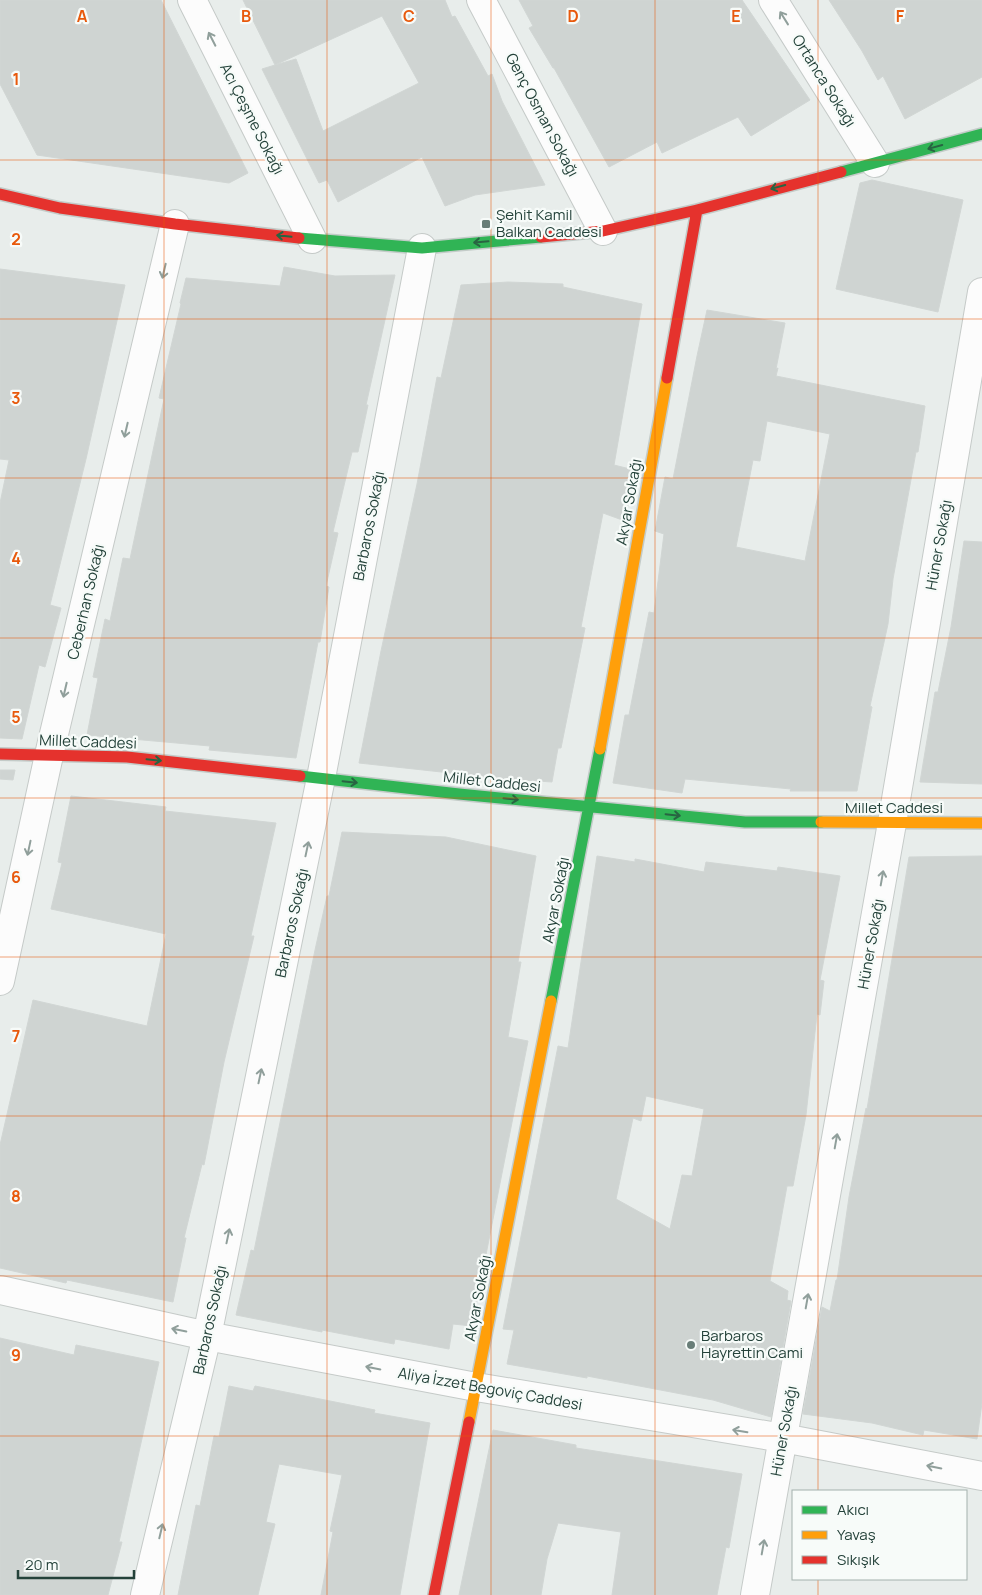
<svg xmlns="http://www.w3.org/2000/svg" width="982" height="1595" viewBox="0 0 982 1595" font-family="Manrope,sans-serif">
<rect width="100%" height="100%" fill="#e8edeb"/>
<path fill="#cfd4d2" stroke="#d1d6d4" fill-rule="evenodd" d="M 0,0 L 161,0 L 248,173 L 229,183 L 37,155 L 0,84 Z
M 243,0 L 445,0 L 452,17 L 455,16 L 488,76 L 492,74 L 502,101 L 545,185 L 475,195 L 445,206 L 422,157 L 338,202 L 327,180 L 319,183 L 262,69 L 275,65 ZM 382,16 L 419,83 L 323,131 L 296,59 L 275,65 Z
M 519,0 L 742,0 L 810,100 L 751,136 L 738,117 L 662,153 L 657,142 L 609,167 L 554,68 L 553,68 L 529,28 L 533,26 Z
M 829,0 L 982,0 L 982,77 L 905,119 L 883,76 L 878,80 L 862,51 Z
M 872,180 L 963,200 L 938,312 L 836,289 L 860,183 Z
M 284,267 L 335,276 L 395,275 L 366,405 L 368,405 L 358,452 L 352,452 L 333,532 L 338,533 L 326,586 L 329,587 L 320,642 L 318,642 L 296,758 L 209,750 L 210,746 L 87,735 L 98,678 L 93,677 L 105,619 L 110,621 L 123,558 L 130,559 L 164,399 L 159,398 L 181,304 L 180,303 L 186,278 L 280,286 Z
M 0,269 L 125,285 L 86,459 L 50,605 L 61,608 L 45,667 L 39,665 L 22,739 L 0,738 L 0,503 L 9,460 L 0,459 Z
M 508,282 L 563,284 L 563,287 L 642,304 L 614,465 L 634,470 L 625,521 L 603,513 L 581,627 L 585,628 L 561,748 L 558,748 L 552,782 L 478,777 L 478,776 L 359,763 L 381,651 L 417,484 L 437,377 L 441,378 L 461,285 Z
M 707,310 L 785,323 L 776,369 L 778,368 L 776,376 L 925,406 L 918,452 L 916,452 L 893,579 L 888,624 L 870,706 L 872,707 L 857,791 L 790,791 L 791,789 L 685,779 L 682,793 L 613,783 L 625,715 L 629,715 L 649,612 L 654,613 L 664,534 L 655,531 L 665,477 L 673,479 L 697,356 ZM 767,421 L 830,434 L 805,561 L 736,547 L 753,460 L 760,461 Z
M 964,541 L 982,542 L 982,784 L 920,782 L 935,692 L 938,692 L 951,627 Z
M 0,770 L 15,770 L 13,780 L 0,779 Z
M 71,796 L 166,807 L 165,811 L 276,823 L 251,936 L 254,936 L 224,1062 L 204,1165 L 202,1164 L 184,1238 L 186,1238 L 173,1302 L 67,1280 L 66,1283 L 0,1268 L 0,1145 L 33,1000 L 147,1026 L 166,934 L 51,909 L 62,863 L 58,862 Z
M 342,832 L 446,837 L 536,856 L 518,962 L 521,962 L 508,1037 L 528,1041 L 472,1326 L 453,1324 L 449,1349 L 395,1339 L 394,1344 L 322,1330 L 322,1332 L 236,1315 L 251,1250 L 254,1251 L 315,950 L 327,896 L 329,896 Z
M 597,856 L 635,862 L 635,859 L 704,872 L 706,862 L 777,871 L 778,867 L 840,876 L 820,980 L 824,981 L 820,1015 L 817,1014 L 806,1115 L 793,1186 L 787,1186 L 770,1281 L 788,1291 L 787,1300 L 791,1301 L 771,1417 L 713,1400 L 587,1376 L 587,1378 L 507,1364 L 514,1330 L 503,1329 L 558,1046 L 568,1048 ZM 646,1096 L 704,1109 L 692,1176 L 682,1175 L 670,1229 L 616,1199 L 633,1118 L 641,1121 Z
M 982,856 L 982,1403 L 977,1439 L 924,1430 L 923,1435 L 872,1423 L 803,1414 L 822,1307 L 830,1311 L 836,1280 L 837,1280 L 849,1197 L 866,1108 L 867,1109 L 909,857 Z
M 0,1338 L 74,1355 L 76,1345 L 159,1362 L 119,1542 L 122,1542 L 108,1595 L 0,1595 Z
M 229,1386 L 253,1391 L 255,1386 L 375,1410 L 374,1413 L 430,1423 L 400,1595 L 321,1595 L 333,1532 L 330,1531 L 342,1475 L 279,1464 L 266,1522 L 275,1524 L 258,1595 L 178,1595 L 196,1505 L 200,1506 L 214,1436 L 219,1437 Z
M 493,1430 L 576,1445 L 576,1448 L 742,1474 L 729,1548 L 726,1547 L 717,1595 L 612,1595 L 621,1532 L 558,1523 L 547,1559 L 541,1595 L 459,1595 Z"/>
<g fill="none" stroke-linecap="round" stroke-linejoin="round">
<g stroke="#c5cac8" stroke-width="30">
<path id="street" d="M 192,0 L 312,239
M 481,0 L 603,231
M 773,0 L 875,163
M 0,981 L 49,755 L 175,224
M 0,1290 L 207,1336 L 476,1387 L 783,1438 L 982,1476
M 145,1595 L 207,1336 L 321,778 L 422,248
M 755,1595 L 892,823 L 982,292"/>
</g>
<g stroke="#c3cbc8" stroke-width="14">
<path id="fast" d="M 841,172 L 982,134
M 299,238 L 422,248 L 541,237
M 300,776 L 459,794 L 745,822 L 821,822
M 551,1001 L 600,749"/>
</g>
<g stroke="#c3cbc8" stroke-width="14">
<path id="slow" d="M 600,749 L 667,378
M 821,822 L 982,823
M 469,1422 L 551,1001"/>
</g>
<g stroke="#c3cbc8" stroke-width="14">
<path id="jam" d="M 0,194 L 60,208 L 175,224 L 299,238
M 541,237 L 603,231 L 697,210 L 841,172
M 667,378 L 697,210
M 0,754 L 127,757 L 300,776
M 434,1595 L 469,1422"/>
</g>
<use href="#street" stroke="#fcfcfc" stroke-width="28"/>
<use href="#fast" stroke="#30b455" stroke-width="11"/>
<use href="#slow" stroke="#ff9f0a" stroke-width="11"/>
<use href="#jam" stroke="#e5322d" stroke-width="11"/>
</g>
<defs><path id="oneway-shaft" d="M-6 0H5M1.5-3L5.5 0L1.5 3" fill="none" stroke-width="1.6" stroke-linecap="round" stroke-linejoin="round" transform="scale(1.25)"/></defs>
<g stroke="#909f9b">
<use href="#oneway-shaft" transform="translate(784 18) rotate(-122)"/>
<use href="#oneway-shaft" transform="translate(212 39) rotate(-117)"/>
<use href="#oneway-shaft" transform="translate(164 271) rotate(103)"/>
<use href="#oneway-shaft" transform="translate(126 430) rotate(103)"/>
<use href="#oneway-shaft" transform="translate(65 690) rotate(103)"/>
<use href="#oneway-shaft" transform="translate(29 848) rotate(102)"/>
<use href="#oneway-shaft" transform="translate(307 849) rotate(-78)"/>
<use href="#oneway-shaft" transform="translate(882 878) rotate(-80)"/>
<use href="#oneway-shaft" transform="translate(260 1076) rotate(-78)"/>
<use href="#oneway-shaft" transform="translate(836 1141) rotate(-80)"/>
<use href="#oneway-shaft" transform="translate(228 1236) rotate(-78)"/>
<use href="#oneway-shaft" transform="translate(807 1301) rotate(-80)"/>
<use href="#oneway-shaft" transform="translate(179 1330) rotate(-168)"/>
<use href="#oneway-shaft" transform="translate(373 1368) rotate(-169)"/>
<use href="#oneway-shaft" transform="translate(740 1431) rotate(-171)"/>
<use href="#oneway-shaft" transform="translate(934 1467) rotate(-169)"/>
<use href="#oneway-shaft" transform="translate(161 1531) rotate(-77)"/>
<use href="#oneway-shaft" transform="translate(763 1547) rotate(-80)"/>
</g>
<g stroke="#286442">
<use href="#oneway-shaft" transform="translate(935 147) rotate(165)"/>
<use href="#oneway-shaft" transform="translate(778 187) rotate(165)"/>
<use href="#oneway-shaft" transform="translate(284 236) rotate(-174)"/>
<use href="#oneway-shaft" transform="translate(481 242) rotate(175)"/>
<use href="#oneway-shaft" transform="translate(154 760) rotate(6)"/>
<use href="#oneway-shaft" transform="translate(350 782) rotate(6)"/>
<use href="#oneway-shaft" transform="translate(511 799) rotate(6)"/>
<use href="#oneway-shaft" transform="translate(673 815) rotate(6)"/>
</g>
<path fill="none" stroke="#e8590c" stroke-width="1" stroke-opacity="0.55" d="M 164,0 L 164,1595M 327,0 L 327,1595M 491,0 L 491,1595M 655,0 L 655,1595M 818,0 L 818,1491M 0,160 L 982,160M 0,319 L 982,319M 0,478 L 982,478M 0,638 L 982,638M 0,798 L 982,798M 0,957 L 982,957M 0,1116 L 982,1116M 0,1276 L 982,1276M 0,1436 L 982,1436M 818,1579 L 818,1595"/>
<g fill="#697e78" stroke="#f7fbf9" stroke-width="2">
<rect x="481" y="219" width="10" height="10" rx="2.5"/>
<circle cx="691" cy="1345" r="5"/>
</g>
<g text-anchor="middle" stroke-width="4.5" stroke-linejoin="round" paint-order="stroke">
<g font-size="15" fill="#24423a" stroke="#f7fbf9">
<text transform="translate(824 81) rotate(58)" y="5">Ortanca Sokağı</text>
<text transform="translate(542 115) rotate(62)" y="5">Genç Osman Sokağı</text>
<text transform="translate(252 119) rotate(63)" y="5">Acı Çeşme Sokağı</text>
<text transform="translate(629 502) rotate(-80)" y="5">Akyar Sokağı</text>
<text transform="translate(369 526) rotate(-79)" y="5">Barbaros Sokağı</text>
<text transform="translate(939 545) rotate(-80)" y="5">Hüner Sokağı</text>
<text transform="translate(86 602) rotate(-77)" y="5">Ceberhan Sokağı</text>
<text transform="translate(88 742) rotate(2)" y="5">Millet Caddesi</text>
<text transform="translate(492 782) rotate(6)" y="5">Millet Caddesi</text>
<text x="894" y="813">Millet Caddesi</text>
<text transform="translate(556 900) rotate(-79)" y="5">Akyar Sokağı</text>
<text transform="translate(292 923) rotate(-78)" y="5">Barbaros Sokağı</text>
<text transform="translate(871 944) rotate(-80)" y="5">Hüner Sokağı</text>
<text transform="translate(478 1298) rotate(-79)" y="5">Akyar Sokağı</text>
<text transform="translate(210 1320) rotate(-78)" y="5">Barbaros Sokağı</text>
<text transform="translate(490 1389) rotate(10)" y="5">Aliya İzzet Begoviç Caddesi</text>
<text transform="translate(784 1431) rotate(-80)" y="5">Hüner Sokağı</text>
</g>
<g font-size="15" fill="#24423a" stroke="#f7fbf9" text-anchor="start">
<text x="496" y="220">Şehit Kamil<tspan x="496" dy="17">Balkan Caddesi</tspan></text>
<text x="701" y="1341">Barbaros<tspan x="701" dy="17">Hayrettin Cami</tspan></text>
</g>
</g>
<g font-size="16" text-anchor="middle" font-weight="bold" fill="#e8590c" stroke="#f7fbf9" stroke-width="4.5" stroke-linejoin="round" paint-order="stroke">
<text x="82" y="22">A</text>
<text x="246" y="22">B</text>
<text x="409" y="22">C</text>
<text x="573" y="22">D</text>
<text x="736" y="22">E</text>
<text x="900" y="22">F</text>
<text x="16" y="85">1</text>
<text x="16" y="245">2</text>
<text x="16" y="404">3</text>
<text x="16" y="564">4</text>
<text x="16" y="723">5</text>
<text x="16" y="883">6</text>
<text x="16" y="1042">7</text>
<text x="16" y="1202">8</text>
<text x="16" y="1361">9</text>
</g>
<rect x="792" y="1490" width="175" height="90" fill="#f7fbf9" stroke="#a3b1ad"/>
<rect x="802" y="1506" width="25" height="8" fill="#30b455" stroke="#a3b1ad"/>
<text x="837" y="1515" font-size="15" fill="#24423a">Akıcı</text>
<rect x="802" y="1531" width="25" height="8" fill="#ff9f0a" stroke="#a3b1ad"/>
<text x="837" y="1540" font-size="15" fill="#24423a">Yavaş</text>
<rect x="802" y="1556" width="25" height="8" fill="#e5322d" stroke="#a3b1ad"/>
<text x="837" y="1565" font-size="15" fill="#24423a">Sıkışık</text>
<path d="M18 1570v8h116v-8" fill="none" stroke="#24423a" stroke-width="2.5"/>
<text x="25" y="1570" font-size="15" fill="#24423a" stroke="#f7fbf9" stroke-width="4" paint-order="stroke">20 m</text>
</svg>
